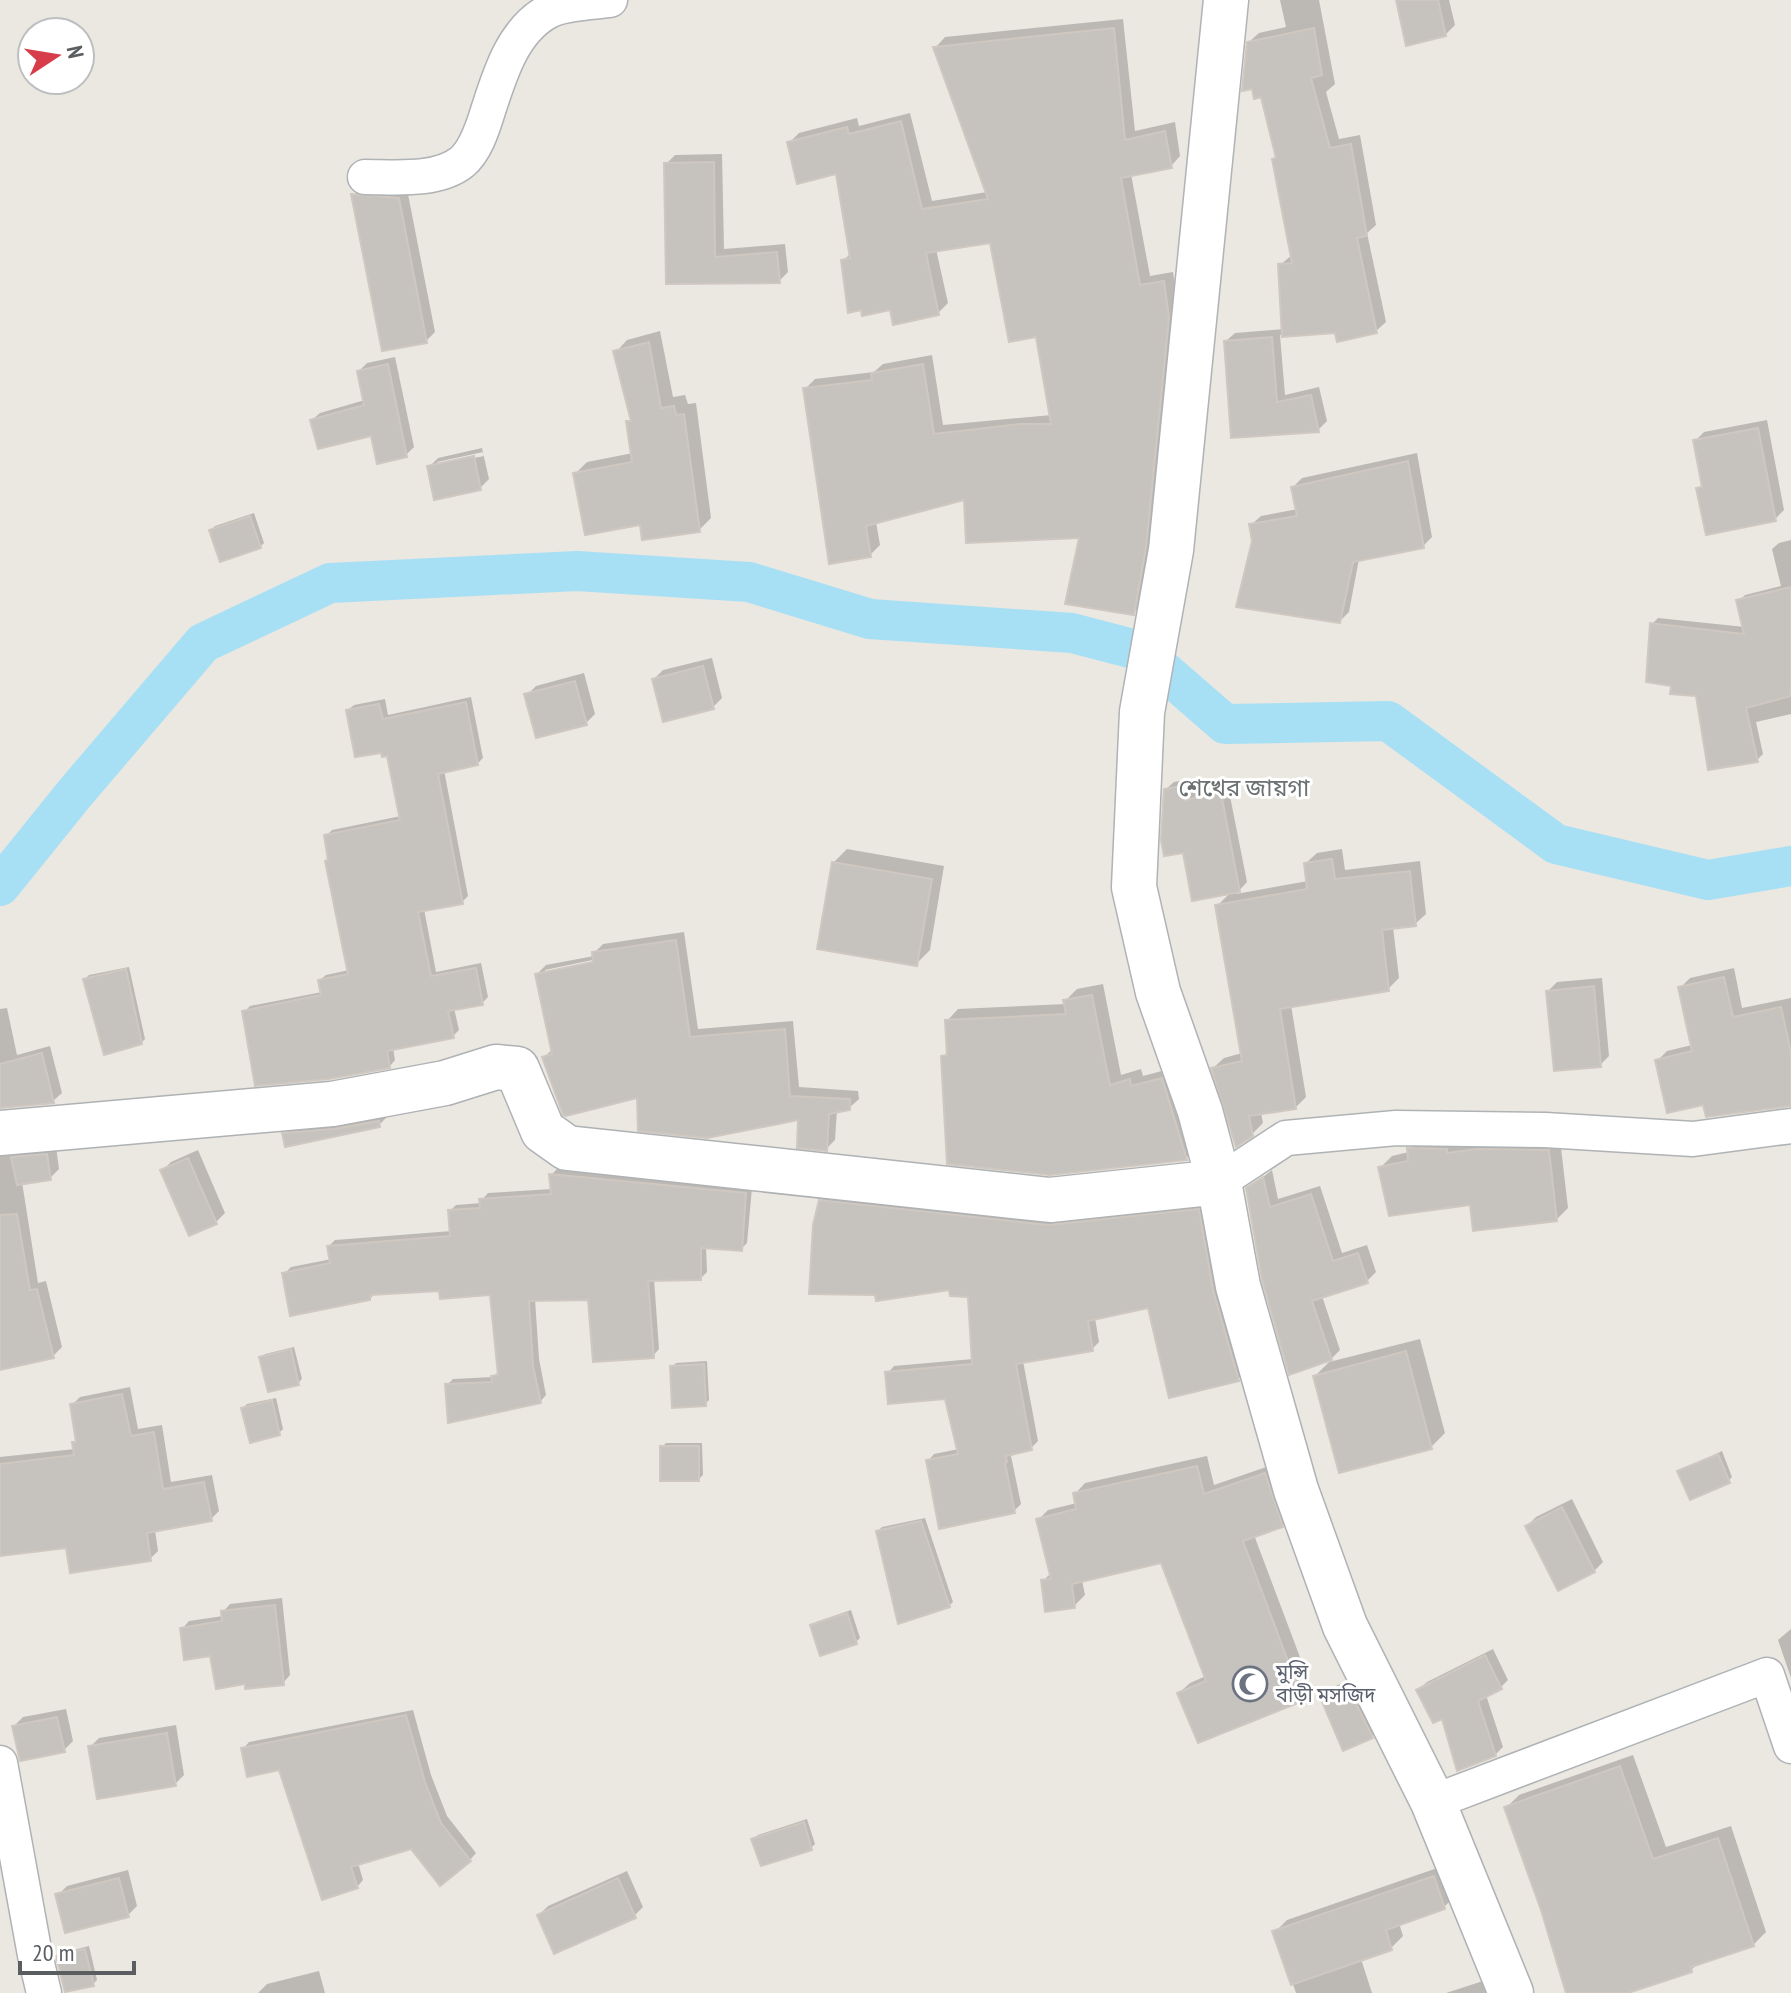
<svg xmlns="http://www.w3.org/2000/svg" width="1791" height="1993" viewBox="0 0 1791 1993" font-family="'PT Sans Narrow','Noto Sans Bengali',sans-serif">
<rect width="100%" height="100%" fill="#ebe7e1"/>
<path fill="#0003" fill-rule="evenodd" d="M 1280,0 L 1319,0 L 1335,84 L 1326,92 L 1339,139 L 1360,135 L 1376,225 L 1367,233 L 1386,322 L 1376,331 L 1280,335 L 1285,395 L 1319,387 L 1327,421 L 1318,430 L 1233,435 L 1226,341 L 1235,333 L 1284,329 L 1280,265 L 1292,255 L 1274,160 L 1278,156 L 1249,42 L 1259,33 L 1286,27 Z
M 1398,0 L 1449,0 L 1455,25 L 1445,35 Z
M 1123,19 L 1135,131 L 1175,122 L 1180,156 L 1171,166 L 1131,174 L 1150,276 L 1173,272 L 1178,306 L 1143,603 L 1133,613 L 1082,536 L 966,498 L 876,522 L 880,545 L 870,555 L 805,389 L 815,379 L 874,372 L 883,364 L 932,355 L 943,425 L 1052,415 L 1038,335 L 992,241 L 936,249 L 948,303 L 938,313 L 892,307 L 843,261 L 851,253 L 837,171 L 789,143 L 799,133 L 857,118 L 859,126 L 910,113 L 932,201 L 987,192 L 936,47 L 945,37 Z
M 722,154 L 724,249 L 785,244 L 788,272 L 779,281 L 668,282 L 666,164 L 675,155 Z
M 362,186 L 407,189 L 435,332 L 426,341 L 354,195 Z
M 660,331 L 673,397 L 685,395 L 688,404 L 696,403 L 711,518 L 699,530 L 642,523 L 575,474 L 587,462 L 633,453 L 628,422 L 633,418 L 616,352 L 627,340 Z
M 395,357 L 414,447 L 406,455 L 373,433 L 312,420 L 320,413 L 365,400 L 359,371 L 367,363 Z
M 1767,420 L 1784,510 L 1775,519 L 1699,489 L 1703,484 L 1695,441 L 1704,432 Z
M 482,448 L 489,479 L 480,488 L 429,467 L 438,458 ZM 483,452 L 484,456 L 437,466 L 437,462 Z
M 1417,453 L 1432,537 L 1423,546 L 1359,559 L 1349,612 L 1340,621 L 1251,525 L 1261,516 L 1298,509 L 1293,487 L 1302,478 Z
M 254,513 L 264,543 L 260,547 L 211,530 L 215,526 Z
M 1791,540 L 1791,714 L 1756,722 L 1763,754 L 1757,760 L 1698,694 L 1673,684 L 1652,624 L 1658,618 L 1745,627 L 1739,601 L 1745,595 L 1781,586 L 1772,549 L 1779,543 Z
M 712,658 L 722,698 L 713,707 L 654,679 L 663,670 Z
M 584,673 L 595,714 L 586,723 L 527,695 L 536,686 Z
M 471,697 L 483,758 L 477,764 L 444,770 L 468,896 L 462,902 L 424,909 L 436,972 L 481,963 L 488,997 L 482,1003 L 454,1008 L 459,1030 L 453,1036 L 393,1048 L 395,1060 L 390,1066 L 244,1012 L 250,1006 L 322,992 L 320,980 L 326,975 L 349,970 L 326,836 L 332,830 L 401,816 L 389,754 L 348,710 L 354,705 L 385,699 L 388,715 Z
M 1190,779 L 1193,793 L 1228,786 L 1247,882 L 1236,894 L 1308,881 L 1306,863 L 1317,853 L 1342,849 L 1345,870 L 1420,861 L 1426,914 L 1415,924 L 1393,927 L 1399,978 L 1388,989 L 1291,1005 L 1306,1097 L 1295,1108 L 1261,1113 L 1263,1123 L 1252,1134 L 1213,1068 L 1224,1058 L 1242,1053 L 1217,906 L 1231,892 L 1184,851 L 1165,790 L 1174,782 Z
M 847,849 L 944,866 L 930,950 L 916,964 L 833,863 Z
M 684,932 L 698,1029 L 793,1021 L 799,1087 L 858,1091 L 859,1099 L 849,1108 L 837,1110 L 835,1140 L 826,1149 L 801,1118 L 639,1095 L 544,1057 L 553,1049 L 537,974 L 546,965 L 594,956 L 594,953 L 603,944 ZM 602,958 L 603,962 L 545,974 L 545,970 Z
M 129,967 L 145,1039 L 141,1043 L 85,979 L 89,975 Z
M 1734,968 L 1742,1008 L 1791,998 L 1791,1105 L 1705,1102 L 1657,1061 L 1667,1051 L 1692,1045 L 1680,988 L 1690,978 Z
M 1602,978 L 1609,1056 L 1600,1065 L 1548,991 L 1557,982 Z
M 1103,984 L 1121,1075 L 1141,1069 L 1143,1076 L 1173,1068 L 1198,1147 L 1186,1158 L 943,1057 L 949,1051 L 947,1021 L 958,1009 L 1066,1004 L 1065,1001 L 1077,989 Z
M 7,1008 L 17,1055 L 50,1046 L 62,1093 L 53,1101 L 0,1106 L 0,1009 Z
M 386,1114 L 387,1117 L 379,1125 L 284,1134 L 292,1126 Z
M 1421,1137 L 1560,1139 L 1568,1208 L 1557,1219 L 1472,1203 L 1380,1168 L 1392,1156 L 1409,1152 L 1409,1149 Z
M 56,1146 L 59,1169 L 50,1178 L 22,1182 L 38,1283 L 46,1281 L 62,1347 L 53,1356 L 0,1368 L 0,1148 Z
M 198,1150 L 225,1213 L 216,1222 L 162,1171 L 171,1162 Z
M 557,1169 L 752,1188 L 747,1243 L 741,1249 L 706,1246 L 707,1272 L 701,1278 L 654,1279 L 659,1349 L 653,1356 L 590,1298 L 535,1299 L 539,1359 L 546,1395 L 540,1402 L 447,1385 L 453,1379 L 493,1377 L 499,1371 L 492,1293 L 441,1289 L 375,1293 L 370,1299 L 284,1274 L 291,1267 L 332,1259 L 329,1246 L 335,1240 L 452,1231 L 450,1211 L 456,1205 L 482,1203 L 482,1200 L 488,1193 L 552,1189 L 551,1175 Z
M 1272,1170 L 1278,1199 L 1320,1186 L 1342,1253 L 1367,1245 L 1376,1272 L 1367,1281 L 1322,1296 L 1340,1350 L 1331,1359 L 1248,1189 Z
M 828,1194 L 1205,1204 L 1245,1372 L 1238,1379 L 1149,1306 L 1095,1318 L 1099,1342 L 1092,1349 L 1023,1361 L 1038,1441 L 1031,1448 L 1011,1456 L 1021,1504 L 1014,1511 L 928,1461 L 934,1454 L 959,1449 L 947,1396 L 888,1373 L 894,1366 L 973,1359 L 970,1295 L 951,1287 L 821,1201 Z
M 1420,1339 L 1445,1433 L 1431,1447 L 1315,1376 L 1329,1362 Z
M 294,1347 L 302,1379 L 298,1383 L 261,1358 L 265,1354 Z
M 707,1361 L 709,1400 L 705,1404 L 672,1367 L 676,1363 Z
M 130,1387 L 138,1429 L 162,1425 L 171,1482 L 212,1475 L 219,1511 L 211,1519 L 155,1530 L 158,1551 L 150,1559 L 68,1546 L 0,1530 L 0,1457 L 75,1449 L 74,1443 L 78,1439 L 72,1405 L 80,1397 Z
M 276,1398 L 283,1429 L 279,1433 L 243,1408 L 247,1404 Z
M 666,1443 L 702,1443 L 703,1475 L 699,1479 L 662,1447 Z
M 1722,1451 L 1732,1477 L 1728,1481 L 1680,1472 Z
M 1207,1456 L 1214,1485 L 1275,1464 L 1292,1515 L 1282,1526 L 1254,1535 L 1312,1689 L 1302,1700 L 1179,1693 L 1190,1683 L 1206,1676 L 1163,1561 L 1082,1580 L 1085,1595 L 1074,1606 L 1043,1581 L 1052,1572 L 1038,1520 L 1048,1510 L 1077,1503 L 1075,1494 L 1085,1483 Z
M 1572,1499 L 1603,1562 L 1594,1571 L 1527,1526 L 1536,1517 Z
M 925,1518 L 953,1602 L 949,1606 L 878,1531 L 882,1527 Z
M 282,1598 L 290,1675 L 283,1683 L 247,1682 L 182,1629 L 189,1621 L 223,1616 L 223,1612 L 230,1604 Z
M 851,1610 L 860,1638 L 856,1642 L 812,1626 L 816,1622 Z
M 1791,1629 L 1791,1678 L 1778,1640 Z
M 1493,1649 L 1508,1680 L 1500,1688 L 1486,1695 L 1503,1747 L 1495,1755 L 1443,1716 L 1418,1690 L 1427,1682 Z
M 1356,1677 L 1381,1727 L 1372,1736 L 1322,1697 L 1331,1688 Z
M 66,1709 L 73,1741 L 64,1750 L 14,1726 L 23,1717 Z
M 413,1710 L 431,1775 L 447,1816 L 476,1853 L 470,1860 L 412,1847 L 358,1863 L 363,1880 L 357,1887 L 280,1768 L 243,1749 L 249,1742 Z
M 176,1725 L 184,1775 L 175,1784 L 90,1747 L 99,1738 Z
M 1633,1755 L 1666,1847 L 1731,1826 L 1766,1932 L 1753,1945 L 1699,1963 L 1691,1970 L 1621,1993 L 1568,1993 L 1543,1910 L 1506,1808 L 1519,1795 Z
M 807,1819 L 815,1844 L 811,1848 L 754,1839 L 758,1835 Z
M 1446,1865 L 1456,1895 L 1444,1907 L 1399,1923 L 1403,1936 L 1391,1948 L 1361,1959 L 1372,1993 L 1296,1993 L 1275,1932 L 1287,1920 Z
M 128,1870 L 137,1906 L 128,1915 L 58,1895 L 67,1886 Z
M 627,1871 L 643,1907 L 634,1916 L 539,1915 L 548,1906 Z
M 89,1946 L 97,1980 L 93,1984 L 58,1957 L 62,1953 Z
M 319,1971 L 325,1993 L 258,1993 L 267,1984 Z
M 1483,1981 L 1486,1993 L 1446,1993 Z"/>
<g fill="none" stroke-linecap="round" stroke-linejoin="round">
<path stroke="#a7e0f5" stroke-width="40" d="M 0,886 L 75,793 L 203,643 L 330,583 L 577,571 L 749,582 L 870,619 L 1072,633 L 1141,651 L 1225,724 L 1388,721 L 1556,844 L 1708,880 L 1791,866"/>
</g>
<path fill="#c6c2be" stroke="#cfc8c0" stroke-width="2" d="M 1396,0 L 1438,0 L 1446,36 L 1406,46 Z
M 1114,28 L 1125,140 L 1165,131 L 1172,168 L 1121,178 L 1140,285 L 1164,281 L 1169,317 L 1146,547 L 1134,615 L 1065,604 L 1079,538 L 966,543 L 964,500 L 866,526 L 871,557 L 829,564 L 803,388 L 872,380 L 871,373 L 923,364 L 934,434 L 1021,424 L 1051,424 L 1036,337 L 1009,342 L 990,243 L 926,253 L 939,315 L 893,325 L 890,310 L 862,316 L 861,310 L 848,313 L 841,260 L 850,258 L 836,174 L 797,184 L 787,142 L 847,127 L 849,134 L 901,121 L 922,209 L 988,199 L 933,47 Z
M 1314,28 L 1322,75 L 1311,78 L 1330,148 L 1351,144 L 1367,236 L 1357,238 L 1377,333 L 1337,342 L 1335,333 L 1282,337 L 1278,264 L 1292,263 L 1272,159 L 1276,158 L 1261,97 L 1254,99 L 1252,89 L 1242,91 L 1247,42 Z
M 714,162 L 715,257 L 777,252 L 780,283 L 666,284 L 664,163 Z
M 351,194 L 399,198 L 427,343 L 382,351 Z
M 1272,337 L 1277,402 L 1311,395 L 1319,432 L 1231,438 L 1224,341 Z
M 649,342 L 661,408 L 674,406 L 676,415 L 684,414 L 700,532 L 642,540 L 640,525 L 585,535 L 573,473 L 632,462 L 626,421 L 631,421 L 613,351 Z
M 388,364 L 407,457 L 377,464 L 371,436 L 318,449 L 310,420 L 364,405 L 357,371 Z
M 1758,428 L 1776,521 L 1706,535 L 1696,488 L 1702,487 L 1693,440 Z
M 474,456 L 481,490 L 434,500 L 427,466 Z
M 1408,461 L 1424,548 L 1353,562 L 1340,623 L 1236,607 L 1252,541 L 1249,524 L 1297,516 L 1291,487 Z
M 250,516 L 261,548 L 220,562 L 209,530 Z
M 1791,587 L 1791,696 L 1746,708 L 1758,762 L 1708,770 L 1696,696 L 1670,694 L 1671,686 L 1646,682 L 1650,623 L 1744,634 L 1736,600 Z
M 703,666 L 714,709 L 663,722 L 652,679 Z
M 575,681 L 587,725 L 536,738 L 524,694 Z
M 466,702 L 478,765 L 438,774 L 463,904 L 418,912 L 431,976 L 476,968 L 483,1005 L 448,1011 L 454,1038 L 387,1051 L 390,1068 L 329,1079 L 255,1086 L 242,1011 L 321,995 L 318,980 L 348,974 L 325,861 L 328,860 L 324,835 L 400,820 L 387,756 L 382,757 L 381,753 L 355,757 L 346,710 L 379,704 L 383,719 Z
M 1183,786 L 1185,800 L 1221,793 L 1240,892 L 1192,901 L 1183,853 L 1164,856 L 1161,840 L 1164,789 Z
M 1332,859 L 1335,879 L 1410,871 L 1416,926 L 1382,930 L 1389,991 L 1280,1009 L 1296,1109 L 1249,1116 L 1253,1136 L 1236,1147 L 1211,1068 L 1242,1061 L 1215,905 L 1307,889 L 1304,863 Z
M 832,862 L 932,879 L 917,966 L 817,949 Z
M 676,940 L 690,1037 L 785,1029 L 790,1096 L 850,1099 L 850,1110 L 829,1114 L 827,1151 L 797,1148 L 798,1120 L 707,1138 L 638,1131 L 637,1098 L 566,1116 L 563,1115 L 542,1057 L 552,1054 L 535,974 L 593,962 L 592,952 Z
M 126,969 L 142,1044 L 104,1055 L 83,979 Z
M 1724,977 L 1733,1017 L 1781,1007 L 1791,1052 L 1791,1106 L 1706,1117 L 1703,1105 L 1667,1113 L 1655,1060 L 1692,1051 L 1678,987 Z
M 1594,986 L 1601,1067 L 1554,1071 L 1546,991 Z
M 1092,995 L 1110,1085 L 1130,1079 L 1131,1086 L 1162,1078 L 1187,1160 L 1050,1175 L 947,1164 L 941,1056 L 947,1055 L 945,1020 L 1066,1014 L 1063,1000 Z
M 42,1053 L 54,1103 L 0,1108 L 0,1064 Z
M 379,1121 L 380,1127 L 285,1147 L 282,1133 L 334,1129 Z
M 1407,1148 L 1447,1149 L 1447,1153 L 1477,1149 L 1549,1150 L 1557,1221 L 1473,1231 L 1470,1205 L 1389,1216 L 1378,1167 L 1408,1161 Z
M 47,1154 L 51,1180 L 17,1185 L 11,1157 Z
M 188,1158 L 217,1224 L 189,1236 L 160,1170 Z
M 549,1174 L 746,1193 L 742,1251 L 701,1248 L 701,1280 L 648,1281 L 654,1358 L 593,1362 L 588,1300 L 529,1301 L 533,1366 L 541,1403 L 448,1423 L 445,1384 L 492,1382 L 491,1376 L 498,1375 L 490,1295 L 440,1299 L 439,1291 L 370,1295 L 370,1300 L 290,1316 L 282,1273 L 330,1263 L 327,1246 L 450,1236 L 448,1210 L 480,1208 L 479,1199 L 551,1194 Z
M 1263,1177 L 1270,1207 L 1311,1194 L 1333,1261 L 1358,1253 L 1368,1283 L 1312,1301 L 1332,1360 L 1289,1375 L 1262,1280 L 1246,1188 Z
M 819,1200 L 1048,1225 L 1199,1209 L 1213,1290 L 1239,1381 L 1169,1398 L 1148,1308 L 1088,1321 L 1093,1351 L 1016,1364 L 1032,1450 L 1006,1456 L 1007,1462 L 1005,1463 L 1015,1513 L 939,1529 L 926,1460 L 958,1454 L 945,1399 L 888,1404 L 885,1372 L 972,1364 L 968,1297 L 950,1296 L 949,1290 L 876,1301 L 875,1295 L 809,1294 L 813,1225 Z
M 17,1214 L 30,1290 L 37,1289 L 54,1358 L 0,1370 L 0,1215 Z
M 291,1349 L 299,1385 L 268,1392 L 259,1357 Z
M 1406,1351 L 1432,1449 L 1339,1473 L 1313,1376 Z
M 704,1364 L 706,1406 L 672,1408 L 670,1366 Z
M 122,1394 L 131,1436 L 154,1432 L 163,1489 L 204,1482 L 212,1521 L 147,1533 L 151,1561 L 70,1573 L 66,1548 L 0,1556 L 0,1464 L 74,1455 L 72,1442 L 76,1442 L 70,1404 Z
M 272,1400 L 280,1435 L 250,1443 L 241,1408 Z
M 660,1446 L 699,1446 L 699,1481 L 660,1481 Z
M 1718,1454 L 1730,1483 L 1690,1500 L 1677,1471 Z
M 1197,1466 L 1204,1494 L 1265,1473 L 1283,1527 L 1243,1541 L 1303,1701 L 1198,1743 L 1177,1693 L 1206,1681 L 1161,1563 L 1072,1584 L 1075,1608 L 1045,1612 L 1041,1580 L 1051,1579 L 1036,1519 L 1076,1509 L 1073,1493 Z
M 1562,1507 L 1595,1572 L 1558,1591 L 1525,1526 Z
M 921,1521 L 950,1607 L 898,1624 L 876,1531 Z
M 275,1605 L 284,1685 L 245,1689 L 245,1684 L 216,1689 L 210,1656 L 184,1660 L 180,1628 L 222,1621 L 221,1611 Z
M 847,1613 L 857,1644 L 820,1656 L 810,1625 Z
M 1485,1655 L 1502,1689 L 1478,1701 L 1496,1756 L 1457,1771 L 1442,1719 L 1433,1723 L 1416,1690 Z
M 1347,1685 L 1373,1738 L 1343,1751 L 1320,1697 Z
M 406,1715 L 425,1782 L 441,1823 L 471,1861 L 440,1886 L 411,1849 L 351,1867 L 358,1888 L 322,1900 L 279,1770 L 247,1777 L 241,1748 Z
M 57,1717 L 65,1752 L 20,1761 L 12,1726 Z
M 167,1733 L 176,1786 L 97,1799 L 88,1746 Z
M 1620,1766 L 1653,1859 L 1718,1838 L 1754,1946 L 1691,1967 L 1692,1972 L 1628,1993 L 1566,1993 L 1541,1910 L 1504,1807 Z
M 804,1822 L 812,1850 L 761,1866 L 751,1839 Z
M 1434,1876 L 1445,1909 L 1386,1930 L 1392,1950 L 1291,1985 L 1272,1931 Z
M 119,1878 L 129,1917 L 65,1933 L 55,1894 Z
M 618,1878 L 636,1918 L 554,1954 L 537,1915 Z
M 85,1949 L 94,1986 L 65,1992 L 56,1956 Z"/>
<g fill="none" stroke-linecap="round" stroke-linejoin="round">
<g stroke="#afb3b6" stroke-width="37">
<path id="minor" d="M 365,177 C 394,177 437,182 462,162 C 475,151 482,130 487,114 C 499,77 512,30 549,11 C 563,3 594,2 610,0
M 1219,1182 L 1286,1138 L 1396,1128 L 1545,1130 L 1693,1139 L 1791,1126
M 0,1763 L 35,1955 L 44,1993
M 1433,1802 L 1767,1675 L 1791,1746"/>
</g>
<g stroke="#afb3b6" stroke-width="47">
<path id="tertiary" d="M 1219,1182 L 1200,1111 L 1158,992 L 1134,887 L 1142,712 L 1171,550 L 1226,0"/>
</g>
<g stroke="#aeb2b5" stroke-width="47">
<path id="secondary" d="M 0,1133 L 332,1104 L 445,1083 L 496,1067 L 517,1069 L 543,1131 L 567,1148 L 1050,1200 L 1219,1182 L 1238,1286 L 1296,1490 L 1345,1626 L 1433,1802 L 1511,1993"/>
</g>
<use href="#minor" stroke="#fff" stroke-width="34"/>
<use href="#tertiary" stroke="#fff" stroke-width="44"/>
<use href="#secondary" stroke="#fff" stroke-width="44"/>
</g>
<defs>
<g id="mosque-ring" transform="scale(1.8)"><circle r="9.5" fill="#fff" stroke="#6b7280" stroke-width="1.5"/><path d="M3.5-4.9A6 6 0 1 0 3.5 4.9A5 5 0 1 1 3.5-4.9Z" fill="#6b7280"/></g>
</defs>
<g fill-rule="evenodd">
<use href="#mosque-ring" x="1250" y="1684"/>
</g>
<g text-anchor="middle" stroke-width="6" stroke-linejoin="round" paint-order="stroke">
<g font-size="20" fill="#5b616d" stroke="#fff" text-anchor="start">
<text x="1276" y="1679">মুন্সি<tspan x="1276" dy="23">বাড়ী মসজিদ</tspan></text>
</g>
<g font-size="24" fill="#6b7072" stroke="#fff">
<text x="1244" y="796">শেখের জায়গা</text>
</g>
</g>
<g transform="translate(56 56) rotate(78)"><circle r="38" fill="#ffffff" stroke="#bdbfc0" stroke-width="2"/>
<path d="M0-6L14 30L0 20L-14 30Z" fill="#d63c49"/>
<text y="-12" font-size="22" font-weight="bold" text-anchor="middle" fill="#5a5e61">N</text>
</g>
<path d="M20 1961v12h114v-12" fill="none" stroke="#5a5e61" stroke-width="4"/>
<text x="32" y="1961" font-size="24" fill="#5a5e61" stroke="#ffffff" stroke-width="6" paint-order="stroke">20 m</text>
</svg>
